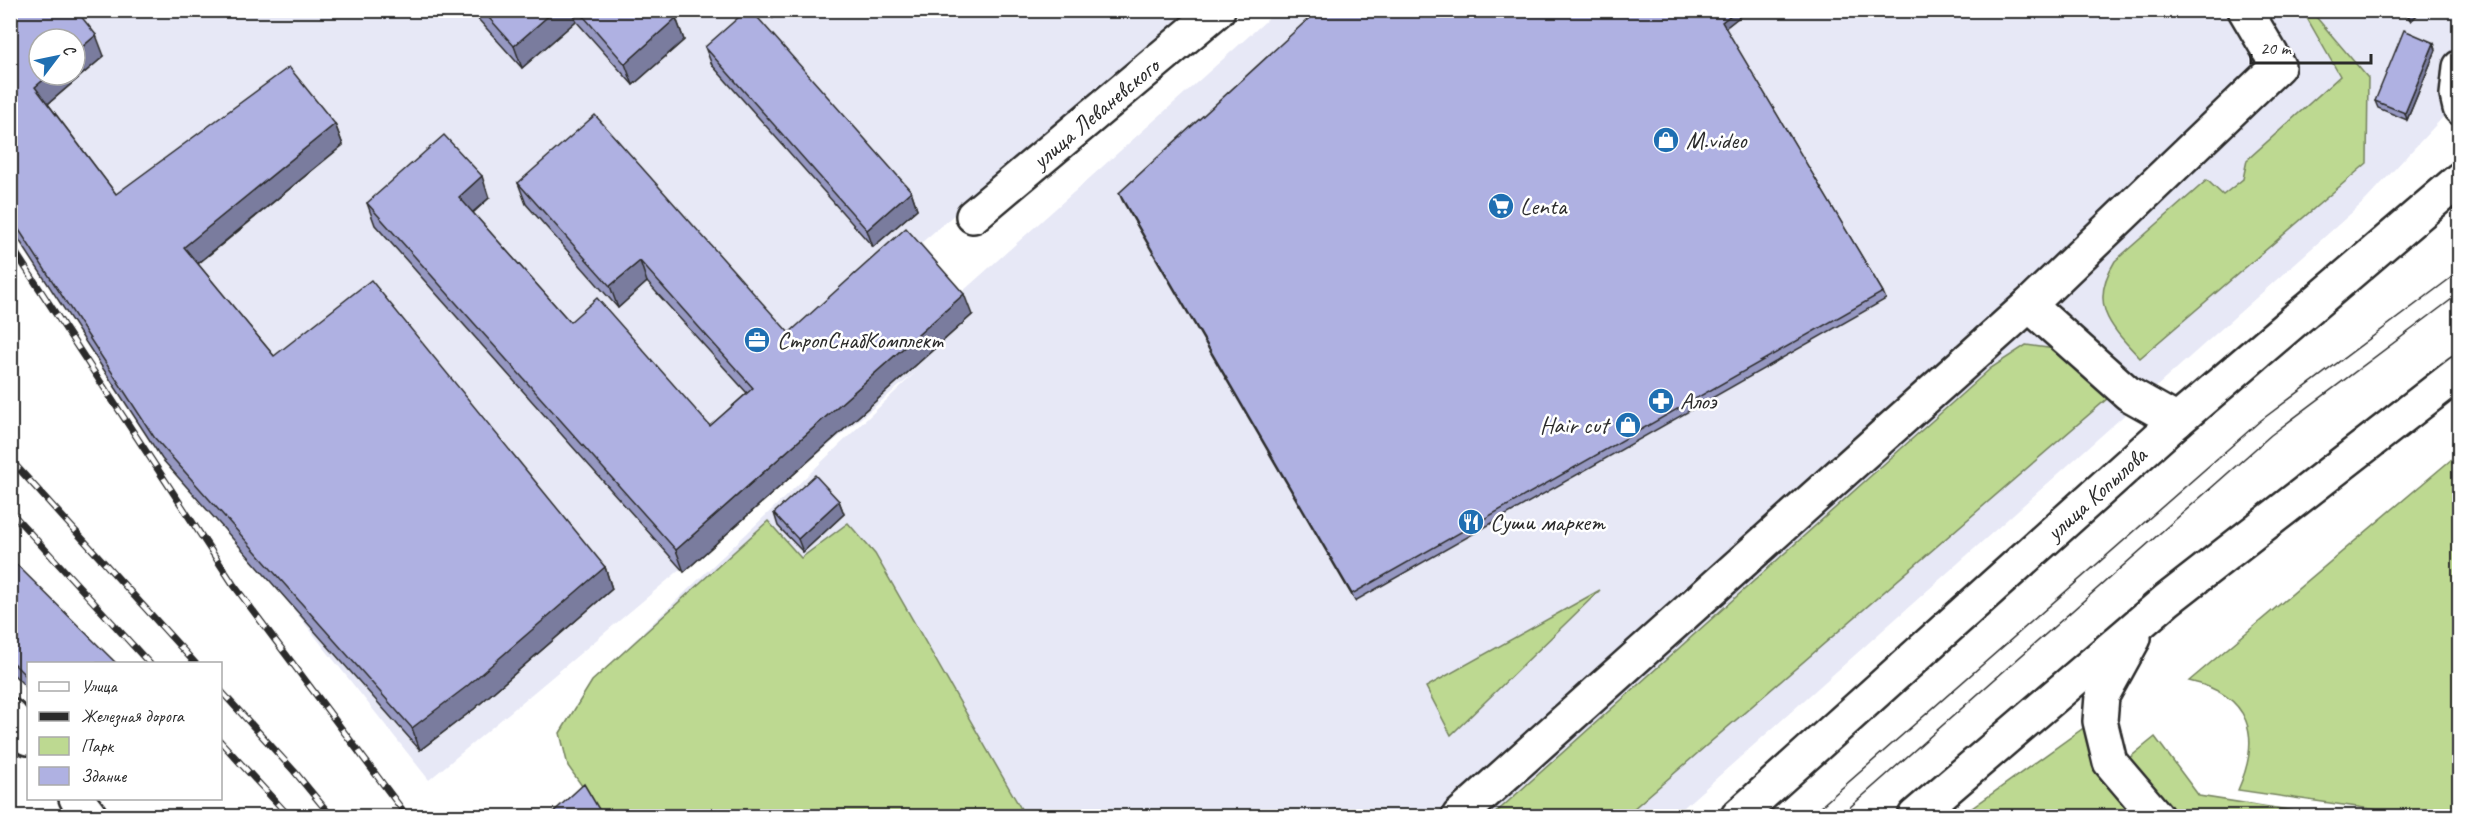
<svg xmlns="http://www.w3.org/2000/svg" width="2470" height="827" viewBox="0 0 2470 827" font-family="Caveat,sans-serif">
<rect width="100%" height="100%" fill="#fff"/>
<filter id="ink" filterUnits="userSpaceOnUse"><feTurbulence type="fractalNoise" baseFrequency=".0167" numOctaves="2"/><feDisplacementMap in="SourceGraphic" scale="12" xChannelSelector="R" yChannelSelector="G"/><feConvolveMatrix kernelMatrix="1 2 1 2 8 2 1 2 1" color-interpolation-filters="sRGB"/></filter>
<g filter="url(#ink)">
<path fill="#e7e8f6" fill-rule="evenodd" d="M 11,11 L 1193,11 L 921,243 L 962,292 L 1277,11 L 2459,11 L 2459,100 L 2366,200 L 1674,816 L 603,816 L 568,766 L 560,733 L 592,681 L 916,372 L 429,780 L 178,464 ZM 39,39 L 75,39 L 75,75 L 39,75 Z"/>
<path fill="#bdd991" stroke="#74825e" stroke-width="1.5" d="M 2303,11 L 2311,11 L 2368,78 L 2367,163 L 2140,358 C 2110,326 2088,305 2115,261 L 2207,180 L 2223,195 L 2243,179 L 2247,160 L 2340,76 Z
M 2026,345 L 2055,349 L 2099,380 L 2108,398 L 1625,816 L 1492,816 L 1991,368 Z
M 2459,453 L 2459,816 L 2420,816 L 2238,790 C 2262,736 2251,695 2189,681 Z
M 768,521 L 801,558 L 848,523 L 875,554 L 1025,816 L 603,816 L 568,766 L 560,733 L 592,681 Z
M 1600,590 L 1451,735 L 1426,687 Z
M 2089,724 C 2080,758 2113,794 2135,816 L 1961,816 Z
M 2155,737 L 2199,796 L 2326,816 L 2174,816 L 2162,809 L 2128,759 Z"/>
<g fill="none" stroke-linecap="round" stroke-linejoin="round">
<g stroke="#2b2b2b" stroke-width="38">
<g id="minor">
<path d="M 2460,67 L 2457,95 L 2460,108"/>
<path id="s1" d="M 973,216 L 1218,10"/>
<path d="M 2029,305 L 2129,394 L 2177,421"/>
<path d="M 10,716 L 28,738"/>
<path d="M 76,798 L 90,816"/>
<path d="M 1459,816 L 2029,305 L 2278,66 L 2245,10"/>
</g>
</g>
<g stroke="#2b2b2b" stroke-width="38">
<g id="major">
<path d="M 2134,638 L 2102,696 L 2100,721 L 2110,762 L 2156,816"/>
<path id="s2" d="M 1738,816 L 2177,421 L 2460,179"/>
<path d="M 1915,816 L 2167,600 L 2460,372"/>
</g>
</g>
<use href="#minor" stroke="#fff" stroke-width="33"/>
<use href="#major" stroke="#fff" stroke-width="33"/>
<path stroke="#2b2b2b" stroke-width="1.5" d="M 1810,816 L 2260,421 L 2460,271
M 1840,816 L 2271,435 L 2460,293"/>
<g stroke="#2b2b2b" stroke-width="7">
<path id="rail" d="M 10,244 L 233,584 L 407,816
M 10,459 L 196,664
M 10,511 L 150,664
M 220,690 L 294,771 L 331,816
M 220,741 L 289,816"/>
</g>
<use href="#rail" stroke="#fff" stroke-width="4.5" stroke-dasharray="14" stroke-linecap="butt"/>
</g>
<path fill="#9698c2" stroke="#2b2b2b" stroke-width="1.5" d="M 10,10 L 104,56 L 48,104 L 116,194 L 335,124 L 343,145 L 198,264 L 274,356 L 605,567 L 612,589 L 474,709 L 420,750 L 162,459 L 10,226 Z
M 470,10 L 669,10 L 676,18 L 684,40 L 633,85 L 576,21 L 522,68 Z
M 766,10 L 781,10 L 773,18 Z
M 1748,10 L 1725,28 L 1883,292 L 1886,299 L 1355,601 L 1122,200 L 1119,193 Z
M 2402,10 L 2422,10 L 2411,21 Z
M 2434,43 L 2436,50 L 2407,120 L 2378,108 L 2375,101 Z
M 705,47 L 911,191 L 917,209 L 873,247 L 712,65 Z
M 518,183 L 789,333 L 972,315 L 684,572 L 375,225 L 367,203 L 489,198 L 473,213 L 570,322 L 710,426 L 747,393 L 647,282 L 618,308 L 526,204 Z
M 839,501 L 844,514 L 803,552 L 778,526 L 774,513 Z
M 10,558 L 28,663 L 28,689 L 10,671 Z"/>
<path fill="#7a7c9e" stroke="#2b2b2b" stroke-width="1.5" d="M 555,10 L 572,10 L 576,21 L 522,68 L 514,46 Z
M 770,10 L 781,10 L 773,18 Z
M 1737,10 L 1748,10 L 1724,29 L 1722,22 Z
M 2412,10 L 2422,10 L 2411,21 L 2408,14 Z
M 676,18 L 684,40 L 633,85 L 625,64 Z
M 96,35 L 104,56 L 43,108 L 35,87 L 49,75 L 75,75 L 75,53 Z
M 2434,43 L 2436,50 L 2407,120 L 2405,113 Z
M 335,124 L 343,145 L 192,268 L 184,247 Z
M 482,176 L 489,198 L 466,218 L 459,197 Z
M 911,191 L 917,209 L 873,247 L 867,230 Z
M 640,261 L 647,282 L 618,308 L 610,286 Z
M 964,294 L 972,315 L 684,572 L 676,550 Z
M 839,501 L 844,514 L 803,552 L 798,539 Z
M 605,567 L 612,589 L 474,709 L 420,750 L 412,728 Z"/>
<path fill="#afb1e2" stroke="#2b2b2b" stroke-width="1.5" d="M 10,10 L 76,10 L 96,35 L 75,53 L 75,39 L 39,39 L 39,75 L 49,75 L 35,87 L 116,194 L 289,67 L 335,124 L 184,247 L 274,356 L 371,280 L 605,567 L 466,687 L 412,728 L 154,437 L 10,216 Z
M 482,10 L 555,10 L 514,46 Z
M 578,10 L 669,10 L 676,18 L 625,64 Z
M 747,10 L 751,10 L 911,191 L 867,230 L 705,47 Z
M 1318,10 L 1737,10 L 1722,22 L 1883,292 L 1352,594 L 1119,193 Z
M 2405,10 L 2412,10 L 2408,14 Z
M 2404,30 L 2434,43 L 2405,113 L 2375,101 Z
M 595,115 L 789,333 L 906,228 L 964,294 L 676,550 L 367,203 L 444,135 L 482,176 L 459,197 L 570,322 L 597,298 L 710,426 L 753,388 L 640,261 L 610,286 L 518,183 Z
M 815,475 L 839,501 L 798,539 L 774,513 Z
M 10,558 L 116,663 L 28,663 L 28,678 L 10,660 Z
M 584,784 L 603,816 L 549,816 Z"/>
</g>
<defs>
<g id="shop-disc" transform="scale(1.35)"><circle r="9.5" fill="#1f6fb2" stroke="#fff"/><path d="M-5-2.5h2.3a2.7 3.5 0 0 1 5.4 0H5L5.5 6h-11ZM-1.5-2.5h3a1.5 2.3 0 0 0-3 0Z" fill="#fff"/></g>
<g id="supermarket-disc" transform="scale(1.35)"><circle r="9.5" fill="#1f6fb2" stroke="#fff"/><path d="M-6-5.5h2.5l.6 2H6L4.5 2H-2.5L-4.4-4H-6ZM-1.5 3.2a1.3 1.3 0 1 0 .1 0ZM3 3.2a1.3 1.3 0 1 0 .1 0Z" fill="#fff"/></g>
<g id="office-disc" transform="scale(1.35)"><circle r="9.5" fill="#1f6fb2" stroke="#fff"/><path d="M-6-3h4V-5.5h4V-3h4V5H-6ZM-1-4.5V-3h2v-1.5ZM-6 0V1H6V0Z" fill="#fff"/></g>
<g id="pharmacy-disc" transform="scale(1.35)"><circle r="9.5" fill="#1f6fb2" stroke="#fff"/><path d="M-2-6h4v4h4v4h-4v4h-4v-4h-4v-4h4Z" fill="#fff"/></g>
<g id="restaurant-disc" transform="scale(1.35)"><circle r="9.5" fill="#1f6fb2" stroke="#fff"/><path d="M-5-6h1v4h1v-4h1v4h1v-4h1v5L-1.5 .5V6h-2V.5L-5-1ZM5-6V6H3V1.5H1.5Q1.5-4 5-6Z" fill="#fff"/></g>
</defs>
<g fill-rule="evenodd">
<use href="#shop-disc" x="1666" y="140"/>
<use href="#supermarket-disc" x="1501" y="206"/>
<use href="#office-disc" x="757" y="340"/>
<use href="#pharmacy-disc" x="1661" y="401"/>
<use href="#shop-disc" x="1628" y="425"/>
<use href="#restaurant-disc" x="1471" y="522"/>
</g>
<g text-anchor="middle" stroke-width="5" stroke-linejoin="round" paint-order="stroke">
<g font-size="24" fill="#2b2b2b" stroke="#fff">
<text dy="8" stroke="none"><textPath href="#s1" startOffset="160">улица Леваневского</textPath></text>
<text dy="8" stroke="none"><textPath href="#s2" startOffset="482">улица Копылова</textPath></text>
</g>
<g font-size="24" fill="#2b2b2b" stroke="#fff" text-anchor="start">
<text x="1686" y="148">M.video</text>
<text x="1520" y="214">Lenta</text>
<text x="777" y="348">СтропСнабКомплект</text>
<text x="1680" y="409">Алоэ</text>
<text x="1608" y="433" text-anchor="end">Hair cut</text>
<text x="1490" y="530">Суши маркет</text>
</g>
</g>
<rect width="2470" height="827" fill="none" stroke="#fff" stroke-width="36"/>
<rect x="18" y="18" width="2434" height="791" fill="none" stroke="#2b2b2b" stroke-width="2" filter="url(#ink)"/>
<rect x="27" y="662" width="195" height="138" fill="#ffffff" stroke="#aaaaaa" stroke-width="1.5"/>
<rect x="39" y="682" width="30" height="9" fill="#ffffff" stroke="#aaaaaa" stroke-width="1.5"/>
<text x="81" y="692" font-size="18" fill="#2b2b2b">Улица</text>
<rect x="39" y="712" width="30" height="9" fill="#2b2b2b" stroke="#aaaaaa" stroke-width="1.5"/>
<text x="81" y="722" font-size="18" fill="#2b2b2b">Железная дорога</text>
<rect x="39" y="737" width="30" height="18" fill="#bdd991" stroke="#aaaaaa" stroke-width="1.5"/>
<text x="81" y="752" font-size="18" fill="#2b2b2b">Парк</text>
<rect x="39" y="767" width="30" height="18" fill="#afb1e2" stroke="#aaaaaa" stroke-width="1.5"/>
<text x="81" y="782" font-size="18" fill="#2b2b2b">Здание</text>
<g transform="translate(57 57) rotate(58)"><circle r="28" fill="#ffffff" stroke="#aaaaaa" stroke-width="1.5"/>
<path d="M0-4.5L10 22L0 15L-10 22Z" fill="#1f6fb2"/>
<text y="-9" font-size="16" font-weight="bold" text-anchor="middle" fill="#2b2b2b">С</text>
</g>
<path d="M2251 54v9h120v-9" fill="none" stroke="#2b2b2b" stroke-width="3"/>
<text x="2260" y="54" font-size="18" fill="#2b2b2b" stroke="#ffffff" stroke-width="4.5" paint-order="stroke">20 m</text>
</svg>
